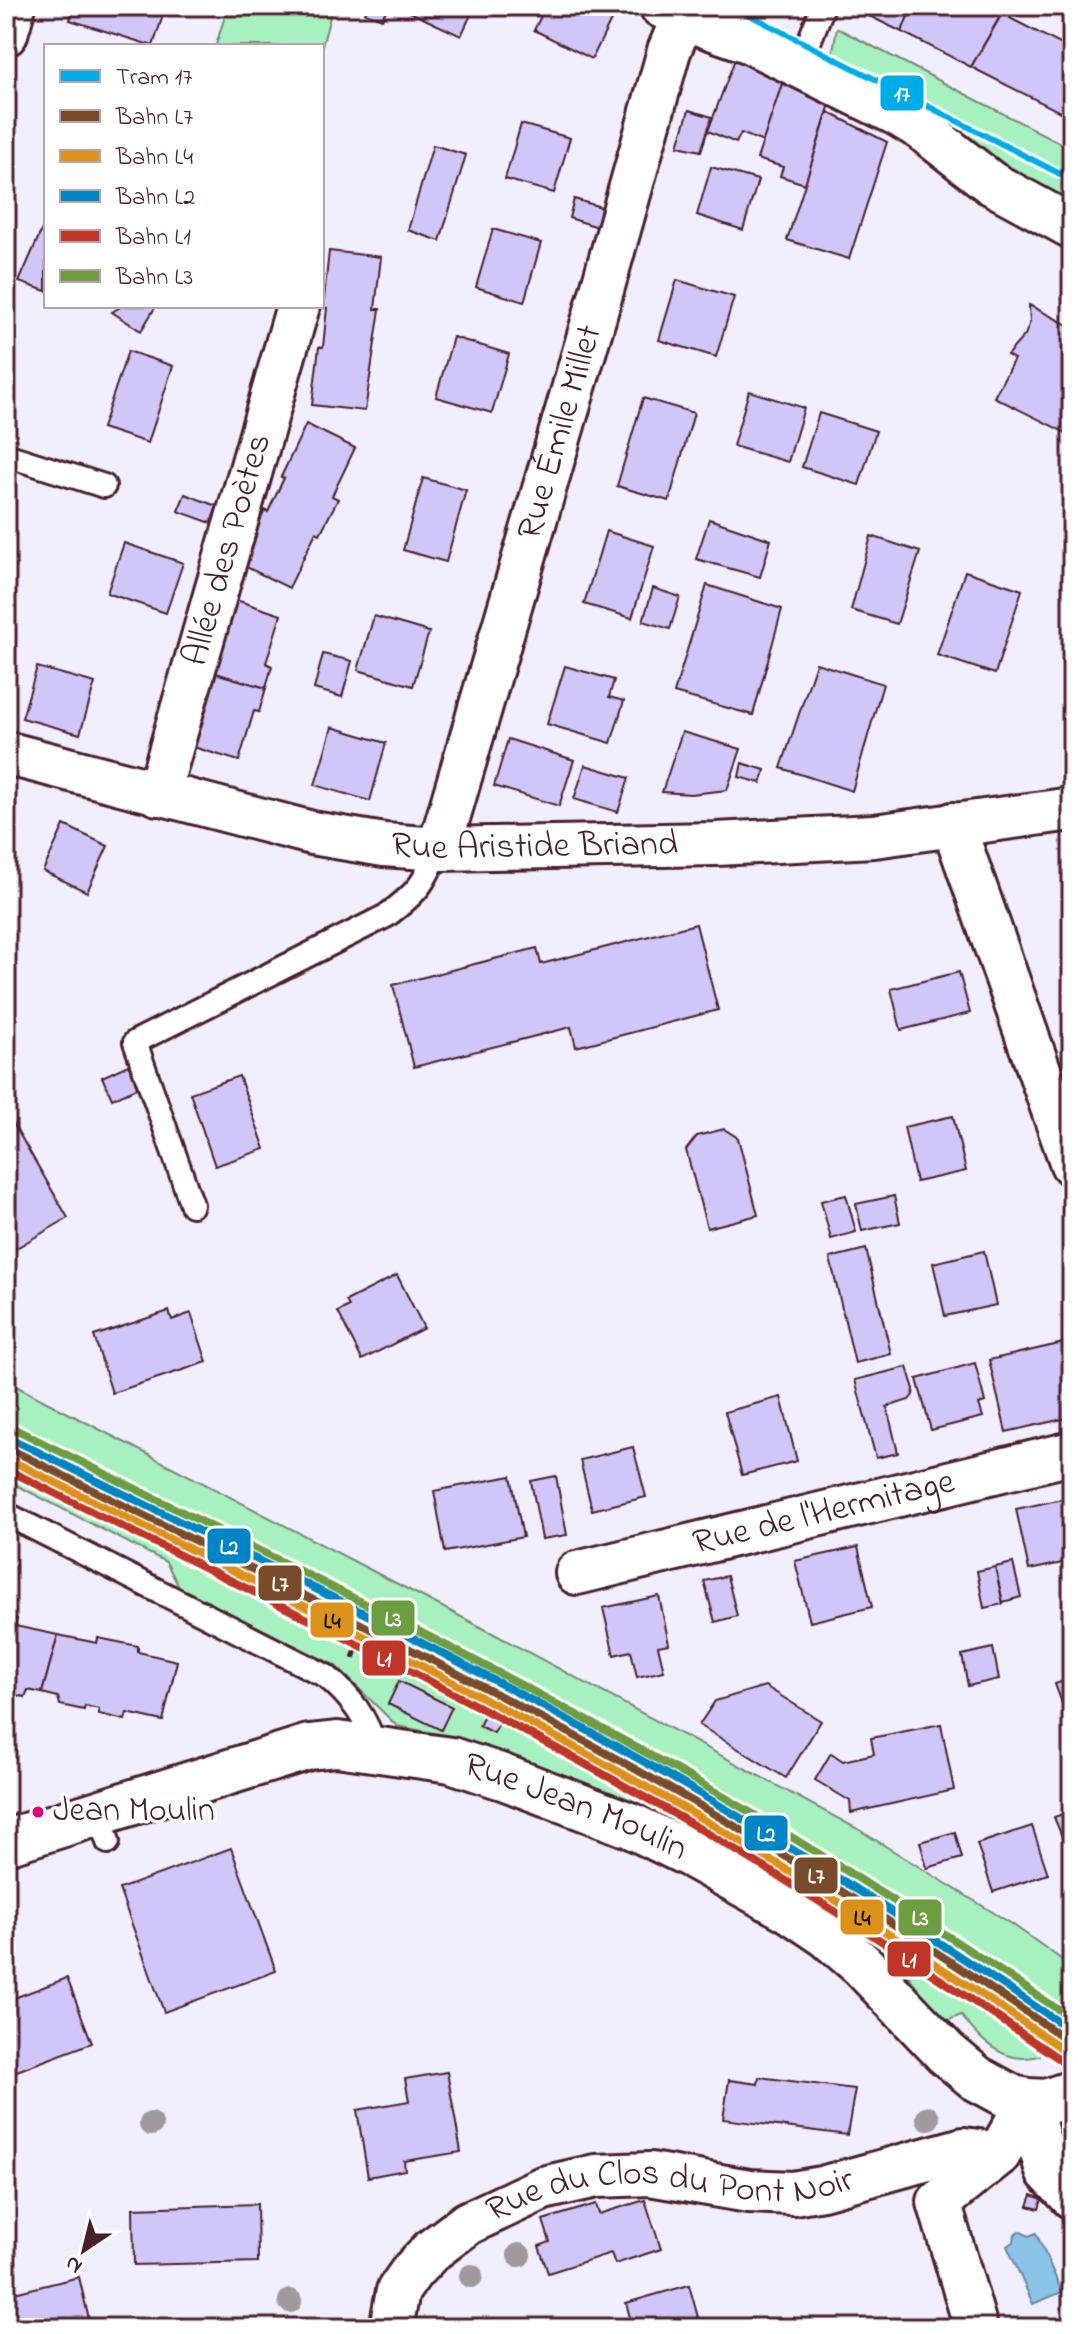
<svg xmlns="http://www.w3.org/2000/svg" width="1078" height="2334" font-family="'Indie Flower',sans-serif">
<rect width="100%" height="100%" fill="#f1eefd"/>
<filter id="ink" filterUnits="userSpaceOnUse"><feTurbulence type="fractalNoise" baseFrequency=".0125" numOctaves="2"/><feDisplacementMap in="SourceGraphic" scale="16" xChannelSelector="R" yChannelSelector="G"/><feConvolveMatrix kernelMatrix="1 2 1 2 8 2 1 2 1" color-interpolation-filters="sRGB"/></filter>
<g filter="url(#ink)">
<g fill="#a7f1c0" stroke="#788876" stroke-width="2">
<polygon points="228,6 333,6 322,46 220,46 216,45"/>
<polygon points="837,28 1072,149 1072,204 1009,171 831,61"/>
<path d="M6 1381 498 1636 856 1828 1012 1924 1072 1967V2039C1026 2073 993 2059 961 2015L944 2022 910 1978 857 1927 707 1837 535 1767 445 1735 397 1726 335 1665 181 1591 166 1562 6 1480Z"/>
</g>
<polygon fill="#89c4e8" stroke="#70829c" stroke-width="2" points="1019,2231 1029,2236 1036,2233 1062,2292 1033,2304 1007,2246 1014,2242 1015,2234"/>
<g fill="#d1c6f8" stroke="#4a1f2b" stroke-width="2">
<polygon points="74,6 166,6 153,46 70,20"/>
<polygon points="368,6 388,6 382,19 365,13"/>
<polygon points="397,6 475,6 461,36"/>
<polygon points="546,6 618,6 592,59 534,30"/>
<polygon points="863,6 912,6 902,32 861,12"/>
<polygon points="912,6 1006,6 971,67 902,32"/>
<polygon points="1006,7 1014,11 1010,18 1072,50 1072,90 1062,113 971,67"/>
<polygon points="735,59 783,81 763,142 741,133 736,143 708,131"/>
<polygon points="783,81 830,104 805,184 780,176 783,167 757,159"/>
<polygon points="689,110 712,117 701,151 678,146"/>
<polygon points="828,112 887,142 849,259 787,240"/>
<polygon points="521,124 570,138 554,193 505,179"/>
<polygon points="433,145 466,155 440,241 408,230"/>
<polygon points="711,167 758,180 743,230 697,215"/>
<polygon points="574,199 604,208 598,227 569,218"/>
<polygon points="46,220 46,291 19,282"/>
<polygon points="493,229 541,243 524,302 476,287"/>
<polygon points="329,251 381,257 375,309 380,309 365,411 312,405 319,347 323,347 327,308 323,308"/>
<polygon points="677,280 734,297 716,357 659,340"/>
<polygon points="1029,305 1072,327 1072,436 994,397 1014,359 1007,355 1025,335 1030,322"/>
<polygon points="122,306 156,306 141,331 112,312"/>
<polygon points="6,312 15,315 6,344"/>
<polygon points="453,337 509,354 492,413 436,397"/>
<polygon points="128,351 173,366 148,443 102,428"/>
<polygon points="749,391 804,408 788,462 733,446"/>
<polygon points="643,398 694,413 669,501 617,486"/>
<polygon points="819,413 876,431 859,485 802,467"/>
<polygon points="306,424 355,448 332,496 338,499 320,534 316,532 289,588 240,564 265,510 268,512 284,478 281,477"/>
<polygon points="423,478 466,490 446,562 403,550"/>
<polygon points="185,494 217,506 211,523 178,511"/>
<polygon points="709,519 771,540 760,577 696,559"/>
<polygon points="606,531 654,546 632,618 584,604"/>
<polygon points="871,536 920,552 897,624 851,610"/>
<polygon points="124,543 183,563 166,613 107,593"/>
<polygon points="965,571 1022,590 995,674 937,655"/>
<polygon points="707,585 782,609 753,715 674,693"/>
<polygon points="653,588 680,597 670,629 643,621"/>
<polygon points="233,599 281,615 266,663 272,666 266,688 215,673 221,653 217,651"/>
<polygon points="374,616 429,632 413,686 358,670"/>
<polygon points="323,654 352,661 342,697 314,689"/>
<polygon points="816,663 883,684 852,791 781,768"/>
<polygon points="565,666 614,680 609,697 624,701 611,743 547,724"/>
<polygon points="37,667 95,683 80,734 22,718"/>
<polygon points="215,673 266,688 259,712 254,711 239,761 187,745"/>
<polygon points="332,727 386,743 370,801 315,785"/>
<polygon points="682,732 741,749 727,790 691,794 662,792"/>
<polygon points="508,739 574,760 559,806 494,786"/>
<polygon points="742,763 765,770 761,783 739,777"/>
<polygon points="585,765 629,778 618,812 574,799"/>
<polygon points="64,825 108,846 87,892 43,871"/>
<polygon points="696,924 718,1010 576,1047 571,1027 414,1067 393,985 537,948 541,964"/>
<polygon points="959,972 970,1013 901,1030 891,989"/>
<polygon points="128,1065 139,1087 112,1099 102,1077"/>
<polygon points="239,1076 265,1149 215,1166 190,1093"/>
<polygon points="6,1111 68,1218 6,1254"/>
<polygon points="953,1116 966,1171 916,1182 904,1127"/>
<polygon points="724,1129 738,1138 758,1215 707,1228 686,1150 697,1136"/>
<polygon points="846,1195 856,1232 831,1239 821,1201"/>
<polygon points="894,1196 900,1223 862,1231 856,1204"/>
<polygon points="866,1249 891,1354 855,1363 830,1258"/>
<polygon points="984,1251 996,1305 945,1316 933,1263"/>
<polygon points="397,1275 424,1328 362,1360 338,1312 349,1306 346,1301"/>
<polygon points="169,1311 172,1320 191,1313 207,1362 112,1393 94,1336"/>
<polygon points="1072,1341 1072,1417 1006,1432 989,1360"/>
<polygon points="975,1363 985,1402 979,1404 983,1417 931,1430 917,1379"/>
<polygon points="907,1367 914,1389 913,1395 909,1400 887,1407 898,1453 876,1458 855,1380"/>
<polygon points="781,1397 797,1461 742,1475 725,1412"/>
<polygon points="633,1447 646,1497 592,1510 580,1460"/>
<polygon points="511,1476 523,1537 445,1552 434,1491"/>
<polygon points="556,1476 567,1535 542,1539 531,1481"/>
<polygon points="1072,1497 1072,1561 1029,1570 1016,1509"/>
<polygon points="858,1547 872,1607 810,1622 795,1561"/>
<polygon points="1013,1563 1021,1597 1003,1602 995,1567"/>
<polygon points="995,1567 1003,1604 984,1608 977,1571"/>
<polygon points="727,1576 737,1616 715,1622 704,1581"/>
<polygon points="659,1596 669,1644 658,1646 664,1671 637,1677 631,1651 614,1655 603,1608"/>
<polygon points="6,1617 17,1619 15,1626 58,1635 42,1693 28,1690 25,1697 6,1693"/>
<polygon points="58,1635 97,1643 98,1638 138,1646 138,1652 177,1661 163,1721 127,1713 125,1720 99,1714 99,1709 85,1706 84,1710 60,1705 58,1697 42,1693"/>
<polygon points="993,1648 999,1679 968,1686 962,1655"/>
<polygon points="1072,1678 1072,1730 1055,1684"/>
<polygon points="399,1681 452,1707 441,1730 388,1704"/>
<polygon points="765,1686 821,1721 786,1778 699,1725 715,1701"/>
<polygon points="486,1711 501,1718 494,1733 479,1726"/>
<polygon points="941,1724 954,1790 851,1813 850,1801 815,1780 831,1753 843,1761 874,1754 871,1738"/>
<polygon points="1072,1811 1072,1836 1063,1839 1054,1817"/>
<polygon points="1032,1826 1048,1874 993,1892 977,1844"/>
<polygon points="955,1832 962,1858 927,1868 920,1842"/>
<polygon points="231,1848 276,1971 164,2012 119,1889"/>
<polygon points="67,1978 92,2043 6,2075 6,2001"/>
<polygon points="447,2072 461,2152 404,2161 405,2170 368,2177 357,2110 409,2101 405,2079"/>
<polygon points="759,2077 855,2089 847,2135 723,2119 729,2080 758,2084"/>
<polygon points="1032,2195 1042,2199 1039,2209 1028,2206"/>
<polygon points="645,2200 661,2249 615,2264 611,2253 548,2273 539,2246 550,2242 543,2220 596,2204 599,2214"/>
<polygon points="257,2204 258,2262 134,2265 133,2208"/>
<polygon points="79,2277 91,2328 6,2328 6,2295"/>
<polygon points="689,2285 701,2328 633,2328 626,2303"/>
<polygon points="562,2320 564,2328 534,2328"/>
</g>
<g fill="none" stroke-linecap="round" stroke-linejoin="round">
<g stroke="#4a1f2b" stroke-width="28">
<g id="lane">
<polyline points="800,65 823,6"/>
<polyline points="6,455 104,486"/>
<path d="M192 1205 135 1042 386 916C418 892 423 885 439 849"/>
<path d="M6 1514 326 1676C351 1697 367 1718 376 1750"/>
<polyline points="97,1804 108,1842"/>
</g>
</g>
<g stroke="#4a1f2b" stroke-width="48">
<g id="street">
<polyline points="661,6 694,22 748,41 899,115 922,129 991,183 1072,227"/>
<polyline points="6,34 14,6"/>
<path id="s1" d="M6 753 312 833 384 845 439 849 716 844 874 836 1072 809"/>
<path id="s2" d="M158 794 298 306"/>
<polyline points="953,824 1072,1164"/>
<path id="s3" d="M439 849 595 315 669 51 683 17"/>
<path id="s4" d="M577 1573 1072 1453"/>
<polyline points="1028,2101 1047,2171 1072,2197"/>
<path id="s5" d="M391 2328 398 2291 412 2271 431 2251 468 2223 543 2188 596 2176 650 2174 749 2191 793 2193 822 2188 964 2149 999 2154"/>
<polyline points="976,2328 939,2202 999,2154 1028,2101"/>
</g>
</g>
<g stroke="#4a1f2b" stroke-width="50">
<g id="secondary">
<path id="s6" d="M6 1842 309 1747 337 1744 451 1760 503 1777 632 1826 689 1854 790 1910 827 1935 862 1965 946 2053 976 2078 1013 2098 1028 2101 1046 2102 1072 2093"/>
</g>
</g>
<g stroke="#4a1f2b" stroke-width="5" stroke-dasharray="8 6" stroke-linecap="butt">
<polyline points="6,1436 369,1614 561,1716 791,1845 901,1912 1072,2025"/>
<polyline points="353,1658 369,1614"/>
</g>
<use href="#lane" stroke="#fff" stroke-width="22"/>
<use href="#street" stroke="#fff" stroke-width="42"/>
<use href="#secondary" stroke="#fff" stroke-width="44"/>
<g stroke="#fff" stroke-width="14">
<path id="rail-1" d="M6 1447C233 1560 462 1670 683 1796 817 1872 945 1957 1072 2043"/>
</g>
<g stroke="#fff" stroke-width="14">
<path id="rail-2" d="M6 1458C232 1570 460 1680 680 1806 812 1882 940 1966 1066 2051"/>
</g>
<g stroke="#fff" stroke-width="14">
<path id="rail-3" d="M10 1438C239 1551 469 1661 690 1788 821 1864 947 1947 1072 2031"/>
</g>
<g stroke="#fff" stroke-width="14">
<path id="rail-4" d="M6 1469C231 1581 458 1690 676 1815 808 1891 935 1975 1061 2060"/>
</g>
<g stroke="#fff" stroke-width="14">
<path id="rail-5" d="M15 1429C242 1542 471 1653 691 1778 822 1852 948 1935 1072 2019"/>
</g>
<use href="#rail-1" stroke="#7a4b2a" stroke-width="8"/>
<use href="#rail-2" stroke="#dc911b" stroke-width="8"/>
<use href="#rail-3" stroke="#0085c4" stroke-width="8"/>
<use href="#rail-4" stroke="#bf3527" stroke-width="8"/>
<use href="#rail-5" stroke="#6c9d40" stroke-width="8"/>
<g stroke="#fff" stroke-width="12">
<polyline id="tram-1" points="732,6 1072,180"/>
</g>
<use href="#tram-1" stroke="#00ace7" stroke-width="6"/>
</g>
<g fill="#a2999e">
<circle cx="928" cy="2118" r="12"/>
<circle cx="151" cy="2124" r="12"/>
<circle cx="519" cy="2255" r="12"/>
<circle cx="471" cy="2276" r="12"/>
<circle cx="290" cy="2301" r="12"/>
</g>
</g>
<circle fill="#e5007d" stroke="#fff" stroke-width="3" cx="38" cy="1812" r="7"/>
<g text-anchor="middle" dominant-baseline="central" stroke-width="7" stroke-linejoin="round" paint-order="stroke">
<g font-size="34" fill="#4a1f2b" stroke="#fff" text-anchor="start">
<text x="53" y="1812">Jean Moulin</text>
</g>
<g font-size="36" fill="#4a1f2b" stroke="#fff">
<text stroke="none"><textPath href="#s3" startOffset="434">Rue Émile Millet</textPath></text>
<text stroke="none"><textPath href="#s2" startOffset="254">Allée des Poètes</textPath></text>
<text stroke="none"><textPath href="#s1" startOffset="540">Rue Aristide Briand</textPath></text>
<text stroke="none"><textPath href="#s4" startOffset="254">Rue de l'Hermitage</textPath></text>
<text stroke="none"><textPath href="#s6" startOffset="594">Rue Jean Moulin</textPath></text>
<text stroke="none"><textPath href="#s5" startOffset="346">Rue du Clos du Pont Noir</textPath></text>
</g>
</g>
<g stroke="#fff" stroke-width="3">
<rect x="879" y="74" width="46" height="38" rx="8" fill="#00ace7"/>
<rect x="206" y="1527" width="46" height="38" rx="8" fill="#0085c4"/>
<rect x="257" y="1564" width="46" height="38" rx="8" fill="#7a4b2a"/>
<rect x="370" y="1599" width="46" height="38" rx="8" fill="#6c9d40"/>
<rect x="309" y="1601" width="46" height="38" rx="8" fill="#dc911b"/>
<rect x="361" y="1639" width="46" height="38" rx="8" fill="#bf3527"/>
<rect x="743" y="1814" width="46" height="38" rx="8" fill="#0085c4"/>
<rect x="793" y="1856" width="46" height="39" rx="8" fill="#7a4b2a"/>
<rect x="839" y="1898" width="46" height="38" rx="8" fill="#dc911b"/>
<rect x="897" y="1898" width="46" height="39" rx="8" fill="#6c9d40"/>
<rect x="886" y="1940" width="46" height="38" rx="8" fill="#bf3527"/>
</g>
<g font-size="22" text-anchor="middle" font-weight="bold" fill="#fff">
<text x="902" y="101">17</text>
<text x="229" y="1554">L2</text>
<text x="280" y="1591">L7</text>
<text x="393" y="1626">L3</text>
<text x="384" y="1666">L1</text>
<text x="766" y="1841">L2</text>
<text x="816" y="1883">L7</text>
<text x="920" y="1925">L3</text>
<text x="909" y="1967">L1</text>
</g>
<g font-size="22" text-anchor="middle" font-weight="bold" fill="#111">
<text x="332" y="1628">L4</text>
<text x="862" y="1925">L4</text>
</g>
<rect width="1078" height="2334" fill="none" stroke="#fff" stroke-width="32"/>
<rect x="16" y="16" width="1046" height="2302" fill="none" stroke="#4a1f2b" stroke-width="3" filter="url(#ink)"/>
<rect x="44" y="44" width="280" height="264" fill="#ffffff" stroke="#b7a5aa" stroke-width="2"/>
<rect x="60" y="70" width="40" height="12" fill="#00ace7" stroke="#b7a5aa" stroke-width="2"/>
<text x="116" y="84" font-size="24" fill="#4a1f2b">Tram 17</text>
<rect x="60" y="110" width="40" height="12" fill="#7a4b2a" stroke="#b7a5aa" stroke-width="2"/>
<text x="116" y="124" font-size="24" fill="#4a1f2b">Bahn L7</text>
<rect x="60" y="150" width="40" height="12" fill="#dc911b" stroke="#b7a5aa" stroke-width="2"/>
<text x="116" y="164" font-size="24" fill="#4a1f2b">Bahn L4</text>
<rect x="60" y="190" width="40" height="12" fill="#0085c4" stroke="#b7a5aa" stroke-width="2"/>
<text x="116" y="204" font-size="24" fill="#4a1f2b">Bahn L2</text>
<rect x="60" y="230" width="40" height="12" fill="#bf3527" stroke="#b7a5aa" stroke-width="2"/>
<text x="116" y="244" font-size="24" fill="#4a1f2b">Bahn L1</text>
<rect x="60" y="270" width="40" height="12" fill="#6c9d40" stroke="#b7a5aa" stroke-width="2"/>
<text x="116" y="284" font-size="24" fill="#4a1f2b">Bahn L3</text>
<g transform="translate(84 2250) rotate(215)" stroke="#ffffff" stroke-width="6" paint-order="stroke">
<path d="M0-6L14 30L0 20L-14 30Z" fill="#4a1f2b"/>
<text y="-12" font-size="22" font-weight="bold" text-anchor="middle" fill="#4a1f2b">N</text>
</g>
</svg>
